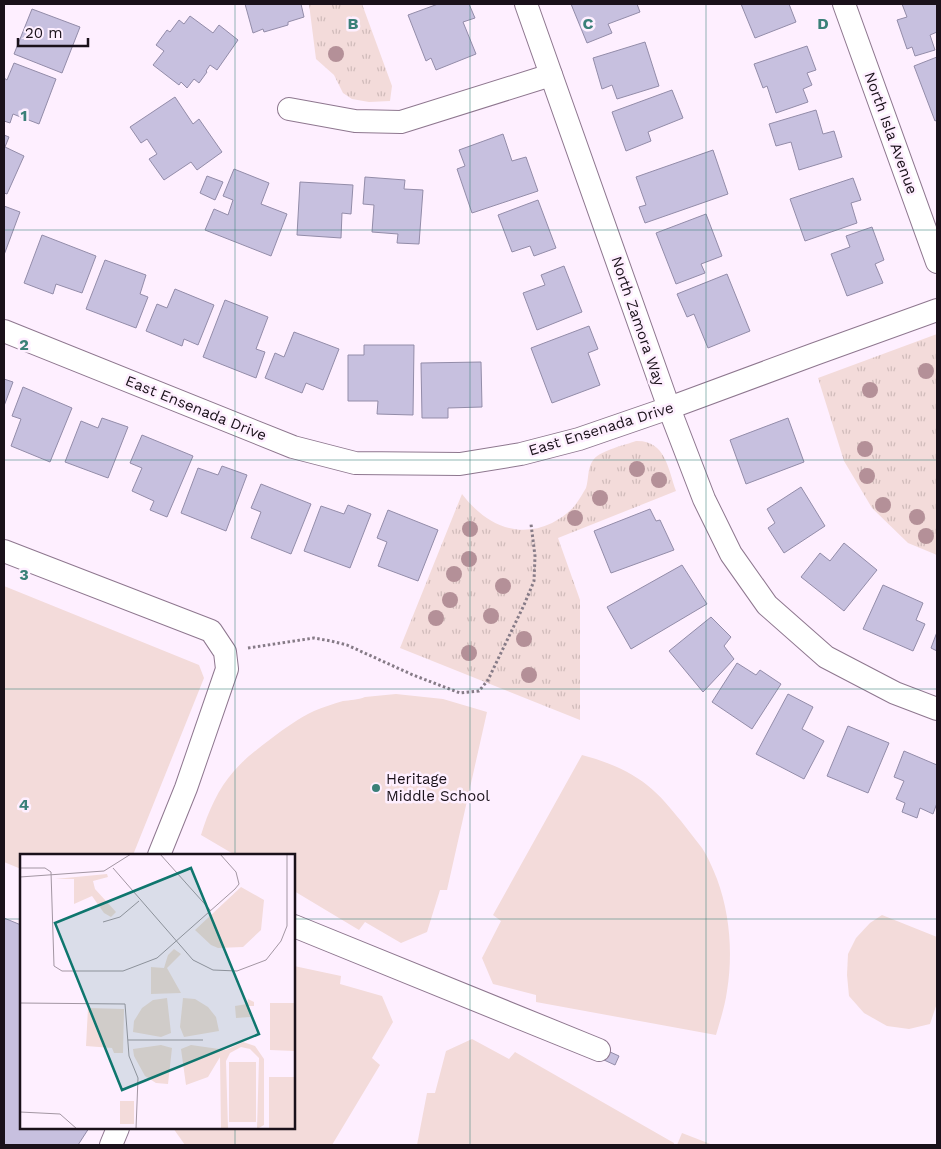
<svg xmlns="http://www.w3.org/2000/svg" width="941" height="1149" font-family="'Work Sans',sans-serif">
<defs>
<pattern id="grass-tufts" width="24" height="20" patternUnits="userSpaceOnUse" patternTransform="scale(1.25)"><rect width="24" height="20" fill="#f3dbda"/><path d="M3 7l-1-3M5 7V3M7 7l1-3M15 17l-1-3M17 17v-4M19 17l1-3" fill="none" stroke="#d0bbba"/></pattern>
</defs>
<rect width="100%" height="100%" fill="#feefff"/>
<g fill="url(#grass-tufts)">
<polygon points="309,4 362,4 392,86 390,101 369,102 352,99 343,93 334,75 316,59"/>
<polygon points="937,334 937,555 908,543 872,508 844,461 818,378"/>
<path d="M636 441C665 440 668 468 676 491L558 538 580 600V720L400 648 462 494C484 523 516 540 552 523 561 518 569 513 576 504 579 500 583 493 586 488 589 479 587 467 594 459 602 450 625 445 636 441Z"/>
</g>
<g fill="#f3dbda">
<polygon points="4,586 199,665 204,678 133,855 21,855 21,869 4,862"/>
<path d="M396 694 443 699 487 712 447 890H440L427 932 401 943 365 922 359 930 294 891V855H235L201 835C208 812 218 789 234 771 245 758 259 748 272 738 285 728 299 718 314 711 323 707 333 704 343 701 350 700 358 700 365 697Z"/>
<path d="M582 755C605 761 628 770 647 785 660 795 671 809 681 821 688 830 695 839 702 848 708 857 713 869 717 879 730 914 733 954 727 991 725 1006 720 1021 716 1035L536 1002V995L493 984 482 958 501 921 493 915Z"/>
<polygon points="882,915 937,937 937,1003 930,1024 909,1029 887,1026 864,1013 849,996 847,975 848,954 856,938 870,923"/>
<polygon points="294,966 341,976 340,984 382,996 393,1022 372,1058 380,1065 332,1145 185,1145 173,1128 294,1128"/>
<polygon points="472,1039 509,1059 515,1052 674,1143 674,1145 417,1145 427,1093 435,1093 446,1051"/>
<polygon points="682,1133 713,1145 677,1145"/>
</g>
<g fill="#c7c0df" stroke="#938ca9">
<polygon points="245,4 301,4 304,17 288,22 288,25 264,32 263,29 253,33"/>
<polygon points="438,4 469,4 475,18 463,22 476,54 436,70 431,58 426,61 408,15"/>
<polygon points="571,4 637,4 640,12 608,24 612,33 587,43"/>
<polygon points="741,4 789,4 796,22 755,38"/>
<polygon points="902,4 937,4 937,32 930,35 935,50 915,56 912,47 907,49 897,20 907,17"/>
<polygon points="32,9 80,27 62,73 14,54"/>
<polygon points="190,16 213,33 219,25 238,40 217,70 210,65 206,71 207,72 199,83 194,79 187,88 181,82 179,85 153,65 164,51 156,45 167,30 170,32 179,20 184,24"/>
<polygon points="645,42 659,86 617,99 612,85 602,89 593,58"/>
<polygon points="807,46 816,70 807,73 812,85 803,89 808,102 776,113 767,86 763,88 754,64"/>
<polygon points="937,57 937,120 935,121 914,66"/>
<polygon points="14,63 56,79 39,124 13,114 10,123 4,121 4,78 7,80"/>
<polygon points="672,90 683,118 648,132 651,141 626,151 612,112"/>
<polygon points="175,97 193,124 199,119 222,152 197,170 191,162 164,180 149,159 157,154 147,139 141,143 130,127"/>
<polygon points="816,110 823,134 834,131 842,157 799,170 791,142 776,146 769,124"/>
<polygon points="503,134 512,161 526,157 538,191 472,213 457,169 465,166 459,150"/>
<polygon points="4,135 9,137 5,147 24,156 7,194 4,193"/>
<polygon points="713,150 728,194 645,223 639,207 646,205 636,177"/>
<polygon points="234,169 269,183 261,204 287,214 271,256 205,230 214,209 228,215 233,200 223,196"/>
<polygon points="207,176 223,182 215,200 200,193"/>
<polygon points="365,177 405,180 404,189 423,190 419,244 397,243 398,234 372,232 374,205 363,204"/>
<polygon points="853,178 861,200 851,203 857,223 805,241 790,199"/>
<polygon points="300,182 353,185 351,214 342,213 341,238 297,235"/>
<polygon points="538,200 556,248 534,256 530,246 512,252 498,215"/>
<polygon points="4,206 20,212 4,255"/>
<polygon points="706,214 722,256 701,264 705,273 676,284 656,233"/>
<polygon points="872,227 884,260 875,264 883,283 847,296 831,254 850,247 846,236"/>
<polygon points="42,235 96,256 82,293 56,284 53,294 24,283"/>
<polygon points="105,260 146,275 140,294 148,297 136,328 86,309"/>
<polygon points="564,266 582,312 537,330 523,293 545,285 541,275"/>
<polygon points="727,274 750,331 708,348 694,314 687,317 677,294"/>
<polygon points="175,289 214,305 198,345 184,339 182,346 146,331 157,304 167,308"/>
<polygon points="225,300 268,317 256,349 265,352 256,378 203,357"/>
<polygon points="589,326 598,349 588,353 600,385 552,403 531,348"/>
<polygon points="294,332 339,349 323,390 306,383 302,393 265,378 275,353 284,357"/>
<polygon points="364,345 414,345 413,415 377,414 378,401 348,401 348,355 364,355"/>
<polygon points="481,362 482,407 448,408 448,418 422,418 421,363"/>
<polygon points="4,379 13,382 4,406"/>
<polygon points="23,387 72,408 50,462 11,446 21,419 12,416"/>
<polygon points="102,418 128,427 108,478 65,462 81,421 98,428"/>
<polygon points="788,418 804,462 746,484 730,440"/>
<polygon points="142,435 193,456 167,517 150,510 154,501 132,491 142,468 130,463"/>
<polygon points="222,466 247,475 226,531 181,513 198,468 218,475"/>
<polygon points="261,484 311,504 291,554 251,538 261,512 251,508"/>
<polygon points="801,487 825,526 784,553 768,528 775,523 767,509"/>
<polygon points="348,505 371,514 350,568 304,551 321,506 344,514"/>
<polygon points="650,509 656,521 660,520 674,550 611,573 594,531"/>
<polygon points="388,510 438,530 418,581 378,566 387,542 377,538"/>
<polygon points="844,543 877,570 844,611 801,577 820,553 830,561"/>
<polygon points="682,565 707,604 631,649 607,607"/>
<polygon points="883,585 923,603 916,620 925,624 913,651 863,629"/>
<polygon points="711,617 731,637 724,646 734,659 703,692 669,651"/>
<polygon points="937,632 937,651 931,648"/>
<polygon points="737,663 756,675 760,670 781,684 752,729 712,702"/>
<polygon points="788,694 813,707 802,729 824,741 804,779 756,754"/>
<polygon points="848,726 889,743 868,793 827,776"/>
<polygon points="904,751 937,765 937,803 933,814 920,808 917,818 902,812 905,803 896,799 904,781 894,777"/>
<polygon points="4,918 21,925 21,1128 89,1128 78,1145 4,1145"/>
<polygon points="608,1051 619,1056 615,1065 604,1060"/>
</g>
<g fill="none" stroke-linecap="round" stroke-linejoin="round">
<g stroke="#8e778f" stroke-width="24">
<g id="minor">
<polyline points="526,4 669,408 704,499 731,554 767,605 826,657 895,693 937,709"/>
<polyline points="844,4 937,262"/>
<polyline points="289,109 355,121 401,122 551,75"/>
<polyline points="4,331 293,447 355,463 460,464 521,454 579,439 669,408 815,354 937,310"/>
<polyline points="4,551 211,631 225,652 227,669 186,788 159,855"/>
<polyline points="294,926 599,1050"/>
<polyline points="111,1145 118,1128"/>
</g>
</g>
<polyline stroke="#867b87" stroke-width="3" stroke-dasharray="2.5 2.5" stroke-linecap="butt" points="248,648 314,638 331,641 347,645 413,675 460,693 479,691 488,680 524,605 534,581 535,556 531,524"/>
<use href="#minor" stroke="#fff" stroke-width="22"/>
</g>
<g fill="#b49098">
<circle cx="336" cy="54" r="8"/>
<circle cx="926" cy="371" r="8"/>
<circle cx="870" cy="390" r="8"/>
<circle cx="865" cy="449" r="8"/>
<circle cx="637" cy="469" r="8"/>
<circle cx="867" cy="476" r="8"/>
<circle cx="659" cy="480" r="8"/>
<circle cx="600" cy="498" r="8"/>
<circle cx="883" cy="505" r="8"/>
<circle cx="917" cy="517" r="8"/>
<circle cx="575" cy="518" r="8"/>
<circle cx="470" cy="529" r="8"/>
<circle cx="926" cy="536" r="8"/>
<circle cx="469" cy="559" r="8"/>
<circle cx="454" cy="574" r="8"/>
<circle cx="503" cy="586" r="8"/>
<circle cx="450" cy="600" r="8"/>
<circle cx="491" cy="616" r="8"/>
<circle cx="436" cy="618" r="8"/>
<circle cx="524" cy="639" r="8"/>
<circle cx="469" cy="653" r="8"/>
<circle cx="529" cy="675" r="8"/>
</g>
<path fill="none" stroke="#3a8078" stroke-width="1" stroke-opacity="0.55" d="M235 4V855M470 4V1145M706 4V1145M4 230H937M4 460H937M4 689H937M4 919H21M294 919H937M235 1128V1145"/>
<circle fill="#3a8078" stroke="#feefff" stroke-width="2" cx="376" cy="788" r="5"/>
<g text-anchor="middle" dominant-baseline="central" stroke-width="5" stroke-linejoin="round" paint-order="stroke">
<g font-size="15" fill="#1a111a" stroke="#feefff">
<text transform="translate(891 133) rotate(70)">North Isla Avenue</text>
<text transform="translate(638 321) rotate(71)">North Zamora Way</text>
<text transform="translate(196 408) rotate(22)">East Ensenada Drive</text>
<text transform="translate(601 429) rotate(-17)">East Ensenada Drive</text>
</g>
<g font-size="15" fill="#1a111a" stroke="#feefff" text-anchor="start">
<text x="386" y="779">Heritage<tspan x="386" dy="17">Middle School</tspan></text>
</g>
</g>
<g transform="translate(20 854)">
<rect width="275" height="275" fill="#feefff"/>
<path d="M87 20 88 23 73 27 75 35 96 58 91 63 84 59 72 42 54 50V25H35ZM221 33 244 46 241 76 223 93 198 94 191 91 175 76ZM154 95 161 100 147 114 161 139 131 140V113L144 114 148 101Z" fill="#f3dbda"/>
<path d="M147 144 151 179 141 183 113 178 114 167 122 154 133 146ZM163 144 175 145 188 153 196 163 199 177 164 183 160 173ZM228 145 234 148V152H229L230 163 216 164 215 152 227 150ZM250 149H275V197L250 196ZM68 154 104 155 103 199H94L92 194 66 192ZM223 188 235 192 244 205V271L237 275 239 204 230 195 221 193 210 199 206 207 208 275H201L200 203 188 223 166 231 161 195 171 191 206 196ZM141 191 152 194 148 230 136 229 125 222 114 202 113 195ZM209 208H236V268H209ZM249 223H275V275H249ZM100 247H114V270H100Z" fill="#f3dbda"/>
<path fill="none" stroke="#a396a3" stroke-width="1" d="M140 0 191 57M0 14H25L31 18M93 14 173 106 193 116 217 117 246 106 261 87 267 72V0M31 18 34 112 42 117H103L137 104 215 35 219 30 216 18 200 0M0 23 84 17 111 0M83 68 100 63 119 47M0 149 105 150 109 202 118 224 116 275M108 186H183M0 258 40 260 57 275"/>
<path fill="#0f766e" fill-opacity="0.15" stroke="#0f766e" stroke-width="2.5" d="M171 14 239 180 102 236 35 69Z"/>
<rect width="275" height="275" fill="none" stroke="#1a111a" stroke-width="2.5"/>
</g>
<g font-size="16" text-anchor="middle" font-weight="bold" fill="#3a8078" stroke="#feefff" stroke-width="5" stroke-linejoin="round" paint-order="stroke">
<text x="353" y="29">B</text>
<text x="588" y="29">C</text>
<text x="823" y="29">D</text>
<text x="24" y="121">1</text>
<text x="24" y="350">2</text>
<text x="24" y="580">3</text>
<text x="24" y="810">4</text>
</g>
<rect width="941" height="1149" fill="none" stroke="#1a111a" stroke-width="10"/>
<path d="M18 38v8h70v-8" fill="none" stroke="#1a111a" stroke-width="2.5"/>
<text x="25" y="38" font-size="15" fill="#1a111a" stroke="#feefff" stroke-width="4" paint-order="stroke">20 m</text>
</svg>
